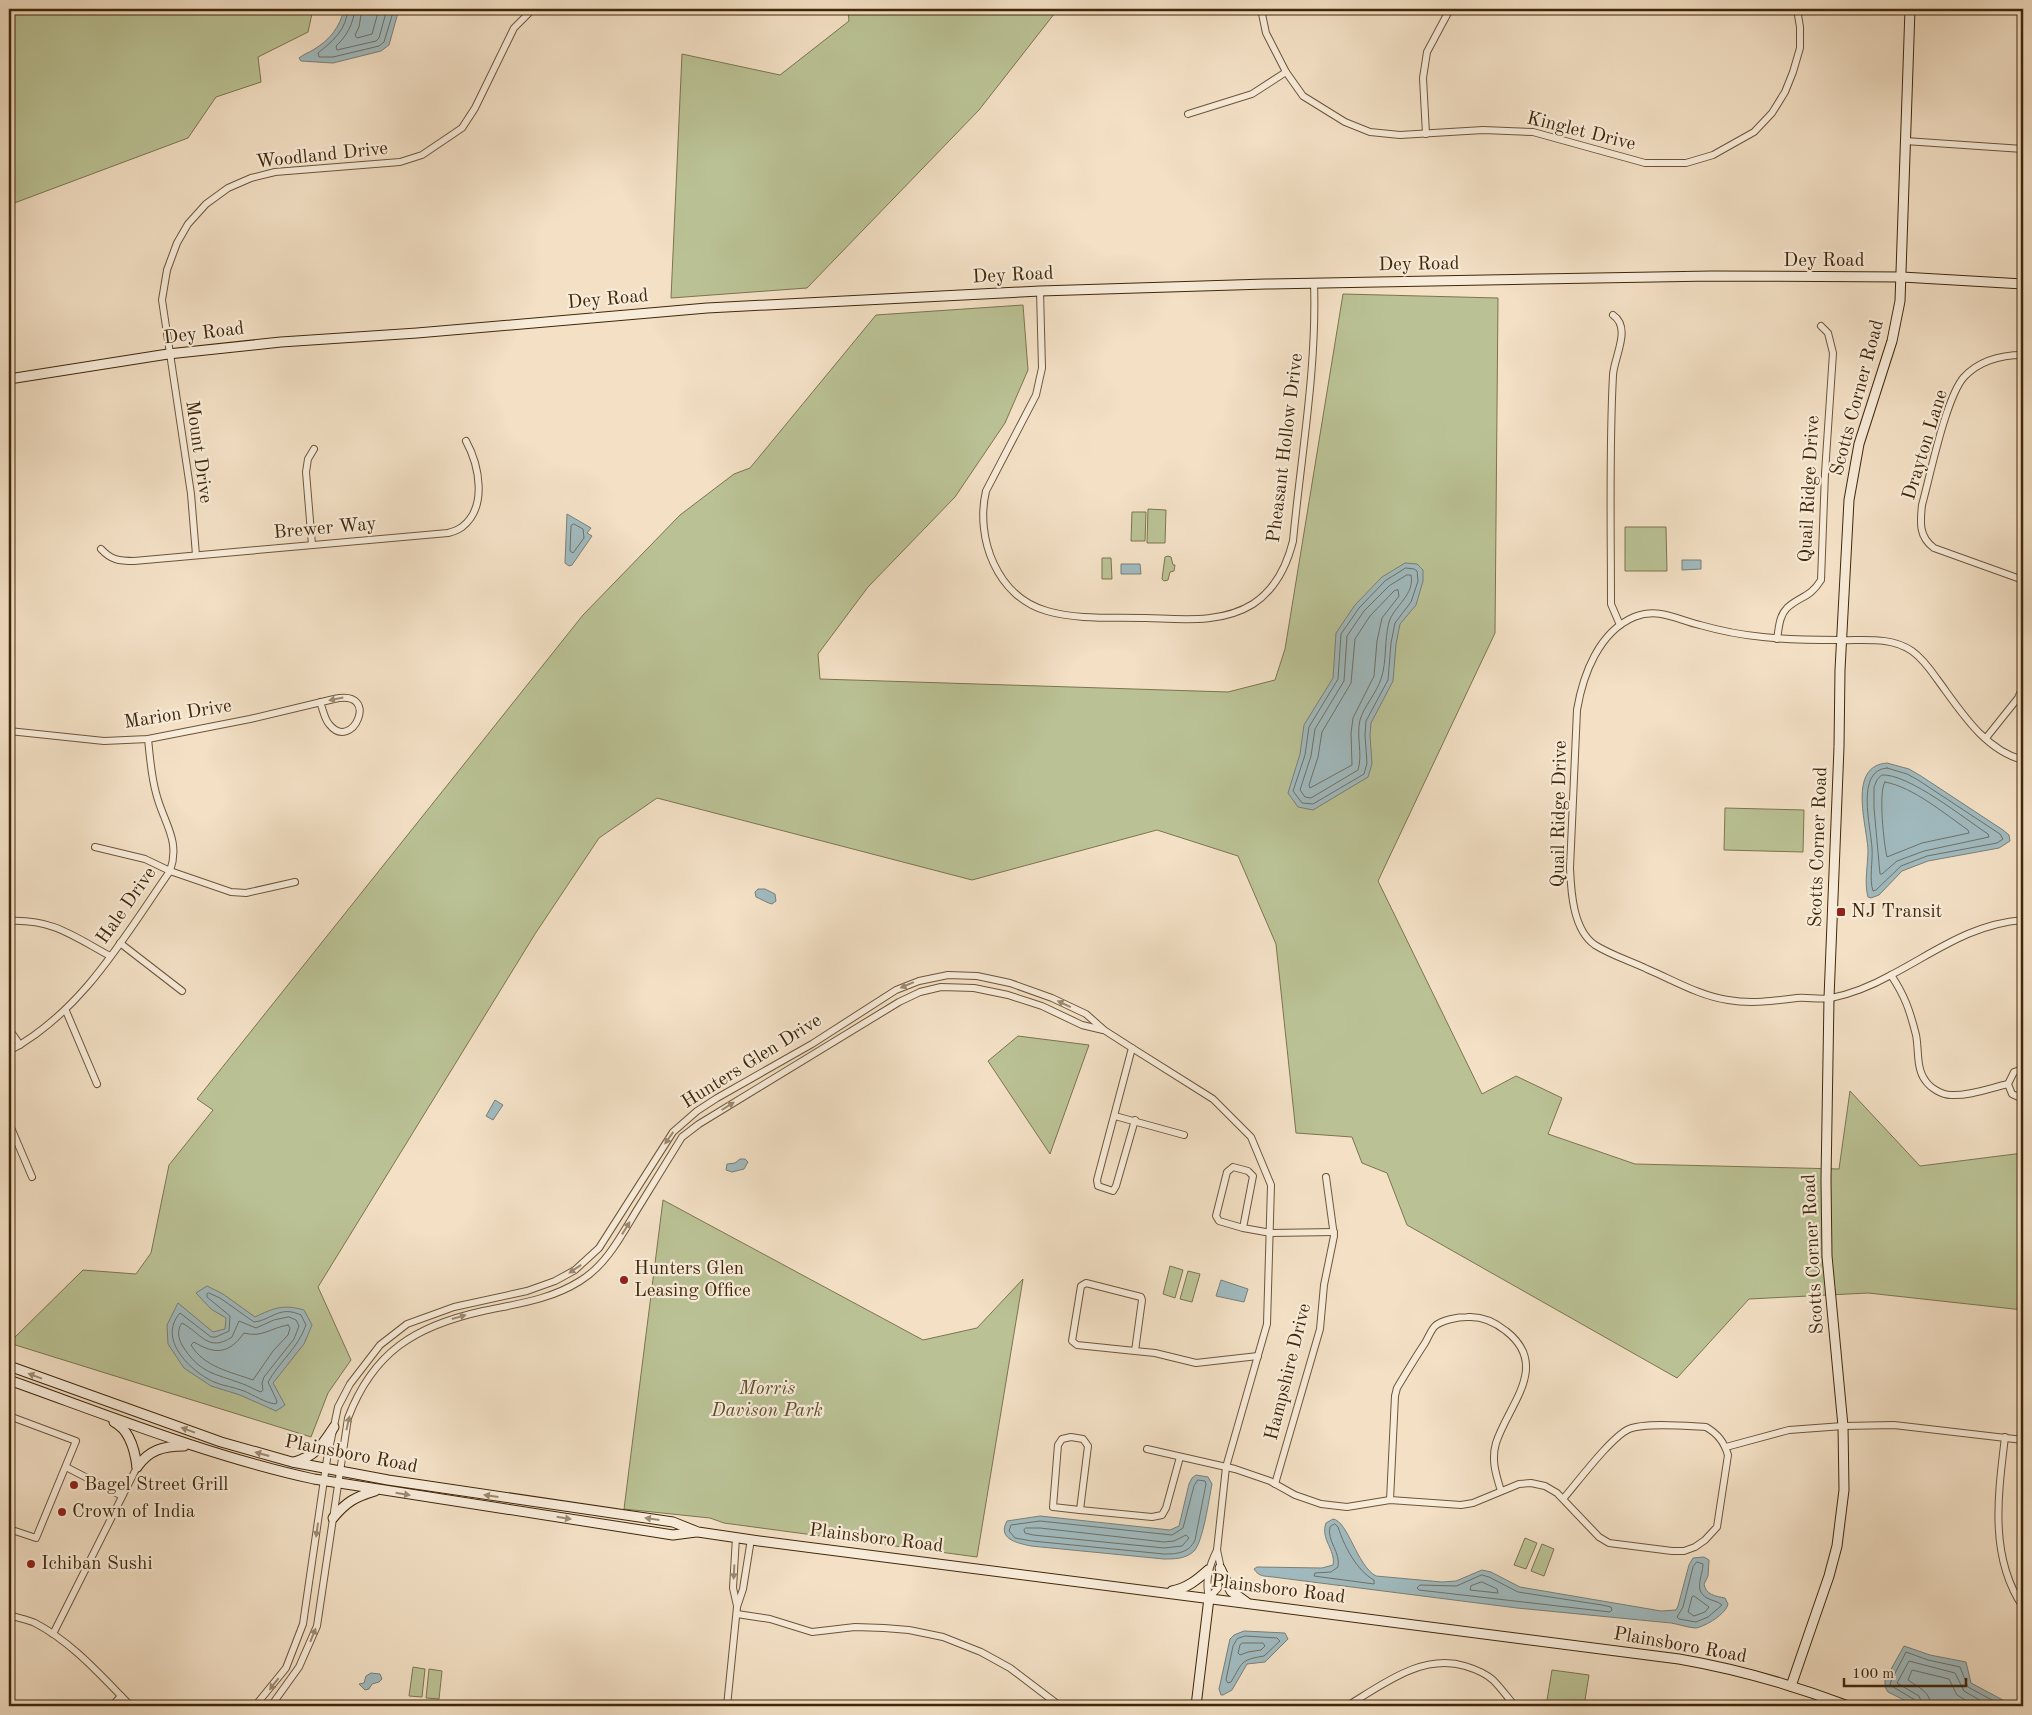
<svg xmlns="http://www.w3.org/2000/svg" width="2032" height="1715" font-family="'Old Standard TT',serif">
<rect width="100%" height="100%" fill="#f3e0c5"/>
<filter id="stains"><feTurbulence type="fractalNoise" baseFrequency=".004" numOctaves="4"/><feColorMatrix values="0 0 0 0 .2 0 0 0 0 .09 0 0 0 0 .02 0 0 0 .5 -.17"/></filter>
<radialGradient id="worn" r=".72"><stop offset=".6" stop-color="#630" stop-opacity="0"/><stop offset="1" stop-color="#630" stop-opacity=".3"/></radialGradient>
<g fill="#bac295" stroke="#7d744f">
<polygon points="9,9 313,9 308,32 258,57 261,82 216,97 188,138 9,205"/>
<polygon points="848,9 1058,9 979,110 807,288 671,298 682,54 780,75 849,21"/>
<polygon points="1343,294 1498,298 1495,633 1378,881 1482,1094 1516,1076 1562,1098 1548,1134 1635,1164 1839,1169 1850,1091 1920,1166 2023,1153 2023,1310 1868,1293 1749,1299 1677,1378 1407,1225 1387,1173 1362,1163 1352,1137 1296,1133 1276,944 1238,856 1157,830 972,880 657,798 599,838 535,934 318,1287 351,1360 328,1393 311,1437 9,1343 83,1270 136,1274 151,1253 169,1165 213,1110 197,1099 583,615 680,515 734,474 750,468 876,315 1023,305 1028,370 1005,423 955,497 868,587 818,654 820,679 1228,692 1275,680 1285,649"/>
<polygon points="1148,509 1166,510 1165,543 1147,543"/>
<polygon points="1132,512 1146,512 1145,541 1131,541"/>
<polygon points="1625,527 1666,527 1667,571 1625,571"/>
<polygon points="1168,556 1171,557 1173,565 1175,565 1174,571 1170,572 1168,580 1164,581 1162,579 1165,557"/>
<polygon points="1102,558 1111,558 1112,579 1102,579"/>
<polygon points="1725,808 1804,810 1803,852 1724,850"/>
<polygon points="1018,1036 1089,1045 1050,1154 988,1061"/>
<polygon points="663,1200 923,1340 977,1328 1023,1279 977,1557 724,1523 710,1518 624,1509"/>
<polygon points="1170,1266 1183,1270 1175,1298 1163,1294"/>
<polygon points="1188,1271 1200,1274 1192,1302 1180,1299"/>
<polygon points="1525,1538 1537,1543 1526,1569 1514,1565"/>
<polygon points="1542,1544 1554,1549 1544,1576 1531,1571"/>
<polygon points="413,1667 425,1669 422,1697 409,1696"/>
<polygon points="429,1669 442,1671 439,1699 426,1698"/>
<polygon points="1552,1670 1589,1675 1584,1706 1546,1706"/>
</g>
<g fill="#a0babf" stroke="#7a7f76">
<path d="M344 9H399L389 45 381 51 333 63 301 61 299 58C304 54 308 53 313 50 330 40 340 27 344 9Z"/>
<polygon points="567,514 591,528 587,533 592,536 572,565 569,566 565,563"/>
<polygon points="1682,560 1701,560 1701,569 1682,570"/>
<polygon points="1405,563 1417,564 1423,570 1423,581 1416,605 1400,624 1396,644 1393,681 1371,723 1370,735 1372,764 1368,777 1313,810 1298,807 1288,793 1300,754 1304,725 1333,678 1336,633 1355,605 1382,577"/>
<polygon points="1121,564 1140,564 1141,574 1121,574"/>
<path d="M1887 763 1909 769 1921 776 2003 830 2009 835 2010 841 1999 848 1928 861 1902 871 1879 895 1871 898 1868 897C1864 883 1868 865 1868 850 1867 825 1847 766 1887 763Z"/>
<path d="M758 889H765L775 894 776 901 772 904C767 903 761 899 756 897L755 892Z"/>
<polygon points="495,1100 503,1105 493,1120 486,1116"/>
<polygon points="740,1159 745,1159 748,1162 744,1169 732,1172 726,1170 727,1164 735,1163"/>
<polygon points="1221,1280 1248,1289 1244,1302 1216,1296"/>
<path d="M207 1286 223 1294 255 1317C274 1308 283 1304 304 1310L312 1325 304 1344 273 1383 285 1405 276 1411 240 1395 211 1386 184 1368 168 1344 167 1325 178 1303 213 1332 225 1329 226 1318 211 1309 196 1293Z"/>
<path d="M1196 1475 1208 1477 1212 1484C1209 1499 1203 1542 1194 1551 1186 1559 1174 1559 1164 1559L1031 1546C1017 1543 997 1539 1007 1521L1040 1516 1170 1530 1179 1526 1189 1484 1192 1478Z"/>
<path d="M1333 1519C1348 1521 1357 1566 1376 1576L1442 1582 1456 1581 1482 1570 1491 1572 1520 1587 1661 1611 1676 1610 1678 1606 1689 1565 1693 1558 1704 1557 1709 1560 1708 1576 1704 1584C1706 1595 1715 1596 1725 1598L1728 1604C1726 1614 1706 1626 1696 1628 1689 1628 1678 1624 1671 1623L1517 1608 1273 1577C1265 1576 1259 1577 1254 1569L1257 1567 1322 1568 1333 1565C1336 1550 1320 1539 1326 1523Z"/>
<polygon points="1244,1631 1285,1633 1288,1639 1265,1662 1247,1664 1232,1690 1223,1695 1221,1695 1219,1689 1230,1639 1234,1635"/>
<polygon points="1904,1646 1930,1655 1966,1662 1971,1683 2014,1706 1916,1706 1888,1692 1885,1687 1885,1680"/>
<polygon points="371,1673 380,1674 382,1679 379,1682 372,1684 369,1689 365,1690 359,1684 364,1683 366,1676"/>
</g>
<g fill="none" stroke-linecap="round" stroke-linejoin="round">
<g stroke="#707064" stroke-width="1">
<path d="M348 9C346 30 334 40 318 53L319 57H333L379 46 384 42 394 9"/>
<path d="M355 9C353 24 347 36 336 46L337 50 376 41 379 38 387 9"/>
<polyline points="362,9 359,27 355,35 357,38 372,34 379,9"/>
<polygon points="574,524 583,529 584,538 573,553 570,551 571,526"/>
<polygon points="1406,568 1414,569 1417,571 1418,581 1411,602 1395,623 1391,643 1388,680 1366,721 1365,735 1367,763 1364,774 1313,804 1302,803 1293,791 1305,755 1309,727 1338,679 1341,634 1359,608 1385,581"/>
<path d="M1407 575H1411C1415 595 1394 606 1389 622 1384 641 1387 662 1381 679 1376 694 1364 706 1360 720 1356 737 1363 754 1358 770L1311 798 1305 797 1300 790 1311 756 1315 729 1344 681 1347 636 1364 611 1389 586Z"/>
<polygon points="1398,590 1399,596 1382,618 1377,641 1374,676 1353,718 1351,733 1352,765 1310,788 1309,785 1318,757 1322,732 1351,683 1355,639 1370,616 1394,591"/>
<path d="M1887 768 1907 774 1918 780 2000 834 2003 839 1997 843 1927 856 1901 866 1876 890 1873 891C1869 879 1873 861 1872 848 1871 827 1855 770 1887 768Z"/>
<path d="M1882 775C1908 773 1965 819 1988 834L1989 837 1924 851 1897 861 1882 874H1880L1874 808V787L1877 780Z"/>
<path d="M1885 782C1913 787 1945 814 1968 830L1969 833 1922 843 1887 857C1884 845 1878 791 1885 782Z"/>
<path d="M209 1293 220 1298 254 1322C272 1320 279 1305 301 1315L306 1325C298 1348 280 1361 268 1382L277 1401 276 1404C265 1403 254 1395 244 1391 234 1387 223 1386 214 1382 190 1371 157 1339 180 1313L211 1337H216L229 1331 230 1316 207 1297V1294Z"/>
<path d="M289 1317 296 1320 299 1326 294 1339 264 1377 262 1383 263 1390 261 1392C255 1390 249 1386 243 1384 214 1373 200 1374 182 1345 178 1338 177 1329 182 1323 201 1333 208 1353 232 1337L239 1321 256 1328 274 1320Z"/>
<path d="M288 1325 290 1328 288 1335 273 1351 253 1380C231 1372 204 1367 191 1345L194 1342C215 1355 229 1354 244 1333 262 1338 270 1328 288 1325Z"/>
<path d="M1198 1480 1205 1481 1206 1484 1195 1540C1189 1553 1177 1554 1164 1554L1032 1541 1015 1538 1009 1531 1011 1525 1040 1521 1172 1535 1183 1528 1194 1486Z"/>
<path d="M1335 1524 1338 1527C1344 1546 1357 1571 1374 1580V1584L1314 1576 1315 1573 1331 1572 1338 1567C1341 1552 1326 1540 1330 1527Z"/>
<polygon points="1026,1528 1040,1528 1164,1542 1174,1541 1186,1535 1189,1538 1182,1546 1164,1548 1033,1535 1025,1533 1024,1530"/>
<path d="M1697 1562 1703 1564C1703 1576 1693 1590 1707 1598 1712 1601 1718 1601 1722 1605L1708 1617 1696 1622 1679 1619 1677 1617 1683 1607 1693 1567Z"/>
<polygon points="1482,1575 1489,1577 1518,1592 1602,1605 1611,1607 1612,1610 1610,1612 1419,1590 1417,1588 1420,1585 1456,1586"/>
<polygon points="1482,1582 1497,1589 1498,1593 1470,1590 1471,1586"/>
<polygon points="1694,1596 1709,1607 1705,1612 1694,1616 1688,1612 1692,1597"/>
<path d="M1245 1636 1277 1638 1280 1641 1264 1656C1240 1660 1243 1662 1231 1682L1228 1683 1226 1680 1233 1646 1237 1639Z"/>
<polygon points="1243,1643 1263,1643 1265,1646 1261,1650 1248,1652 1240,1655 1238,1653 1240,1645"/>
<polyline points="1917,1706 1915,1700 1890,1685 1891,1681 1906,1652 1928,1660 1960,1667 1968,1687 2003,1706"/>
<polyline points="1923,1706 1919,1696 1897,1683 1909,1661 1955,1673 1964,1691 1990,1706"/>
<path d="M1931 1706C1930 1691 1919 1688 1908 1680L1912 1670 1949 1679 1957 1695 1975 1706"/>
</g>
<g stroke="#6d5538" stroke-width="8">
<g id="street">
<polyline points="1261,9 1266,33 1286,72 1303,96 1345,122 1370,132 1400,135 1483,130 1533,132 1645,163 1686,163 1713,155 1754,132 1772,113 1785,92 1793,72 1800,48 1800,27 1797,9"/>
<polyline points="1188,114 1252,94 1286,72"/>
<polyline points="1426,134 1423,78 1427,52 1450,9"/>
<polyline points="1905,141 2023,149"/>
<path d="M1040 291 1042 368 1036 395 986 491C975 538 997 597 1047 611 1078 620 1114 617 1146 618 1182 619 1221 624 1253 604 1276 589 1287 565 1293 541 1301 455 1317 369 1314 283"/>
<path d="M1613 315C1632 328 1614 357 1613 375 1609 451 1611 528 1611 604L1620 625"/>
<path d="M2023 355C2001 355 1980 360 1964 377 1946 397 1930 476 1922 505 1920 523 1919 537 1934 548L2023 580"/>
<polyline points="312,545 306,472 308,459 314,449"/>
<path d="M101 549C111 560 119 561 134 561L448 533C452 532 458 530 462 527 488 507 479 465 466 441"/>
<polyline points="196,555 191,494 162,300 167,270 177,243 188,224 206,204 228,188 251,178 275,172 400,162 422,155 462,128 475,108 514,28 533,9"/>
<path d="M1777 639C1779 628 1779 616 1787 608 1800 596 1810 598 1821 580L1825 473 1833 353 1828 333 1821 326"/>
<path d="M9 731 104 741 148 739 250 719 334 699C382 688 352 754 329 724 324 718 323 709 320 702"/>
<polyline points="1986,738 2018,698 2023,686"/>
<path d="M2023 760C1984 750 1960 710 1937 679 1930 669 1922 658 1912 651 1890 636 1863 641 1838 640 1813 640 1788 640 1763 637 1742 635 1721 631 1700 625 1677 620 1660 607 1634 617 1599 632 1583 674 1577 710L1570 868C1571 892 1573 930 1595 945 1611 955 1630 961 1647 969 1673 980 1700 996 1728 1000 1751 1004 1774 1001 1797 998 1808 997 1820 1000 1831 998 1851 994 1873 985 1891 975 1935 952 1971 924 2023 920"/>
<polyline points="95,847 145,859 170,871 231,892 246,893 295,882"/>
<path d="M9 921C53 919 73 936 110 956"/>
<polyline points="120,943 182,991"/>
<path d="M1891 975C1905 996 1910 1011 1916 1035 1919 1049 1916 1068 1925 1080 1930 1088 1942 1095 1951 1095 1970 1096 1990 1088 2008 1084"/>
<polyline points="66,1011 97,1084"/>
<polyline points="9,1029 20,1045"/>
<polyline points="1132,1048 1097,1180 1098,1186 1113,1191 1116,1186 1135,1120"/>
<path d="M9 1051C82 1012 124 937 170 871 181 840 163 822 156 793 151 775 150 757 148 739"/>
<polyline points="2023,1069 2014,1072 2008,1084 2012,1094 2023,1099"/>
<polyline points="1115,1116 1184,1135"/>
<polyline points="9,1123 32,1177"/>
<polyline points="1243,1228 1253,1176 1248,1171 1233,1167 1227,1172 1216,1216 1219,1221 1243,1228 1271,1233 1334,1232"/>
<polygon points="1086,1283 1141,1297 1142,1300 1135,1351 1077,1345 1072,1341 1081,1286"/>
<polyline points="1135,1351 1155,1353 1196,1363 1258,1356"/>
<polyline points="9,1416 76,1441 36,1538 9,1529"/>
<polygon points="1071,1437 1083,1439 1088,1446 1080,1510 1053,1507 1058,1445 1062,1439"/>
<path d="M2005 1437C1998 1495 1989 1557 2023 1607"/>
<polyline points="1726,1447 1789,1430 1843,1426 1894,1425 2023,1440"/>
<path d="M1147 1449 1235 1469 1270 1481 1295 1495 1321 1504 1347 1507 1390 1500 1461 1505 1473 1503 1519 1484 1531 1483 1545 1486 1557 1493 1599 1537 1609 1543 1672 1551H1684L1695 1547 1705 1540 1717 1527 1728 1455C1724 1442 1718 1434 1706 1427 1688 1426 1645 1422 1629 1429 1611 1437 1577 1483 1563 1499"/>
<polyline points="66,1467 122,1496"/>
<polyline points="1275,1484 1320,1329 1324,1285 1334,1236 1326,1177"/>
<path d="M1390 1500 1395 1396 1397 1388C1406 1373 1415 1358 1425 1343 1428 1338 1431 1330 1435 1326 1442 1320 1458 1317 1467 1317 1481 1316 1495 1322 1506 1331 1551 1366 1508 1405 1496 1443 1491 1460 1496 1475 1501 1491"/>
<polyline points="1080,1510 1152,1517 1162,1515 1166,1508 1180,1457"/>
<polyline points="736,1537 733,1588 737,1606"/>
<path d="M1209 1598C1205 1580 1209 1566 1217 1550"/>
<polyline points="737,1614 770,1619 812,1632 855,1627 884,1628 909,1630 943,1637 981,1652 1010,1668 1060,1706"/>
<path d="M9 1615C17 1618 27 1619 35 1623 72 1642 102 1677 131 1706"/>
<polyline points="53,1634 137,1467"/>
<polyline points="112,1706 121,1696"/>
<polyline points="255,1706 286,1668 303,1624 327,1459 338,1407 350,1384 380,1345 407,1324 454,1307 527,1291 555,1281 575,1270 599,1248 673,1132 697,1111 717,1098 812,1044 896,990 919,981 948,975 977,976 1010,983 1052,998 1086,1014 1104,1030 1132,1048 1213,1099 1251,1137 1271,1185 1267,1324 1226,1467 1217,1550 1220,1564 1218,1588 1209,1598"/>
<path d="M271 1706 299 1667 317 1626 348 1418C373 1352 415 1326 483 1311 516 1304 550 1300 580 1281 608 1264 623 1232 640 1205 654 1182 668 1160 682 1137L699 1124 899 1002 920 992 941 987 974 988 1008 995 1042 1006 1082 1025 1103 1030"/>
<polyline points="727,1706 737,1607 743,1589 751,1539"/>
<path d="M1347 1706C1382 1685 1422 1653 1465 1666 1475 1669 1485 1673 1493 1680 1501 1688 1508 1698 1515 1706"/>
</g>
</g>
<g stroke="#402709" stroke-width="11">
<g id="secondary">
<polyline points="9,379 168,354 281,342 417,333 707,308 1040,291 1266,284 1712,276 1902,277 2023,284"/>
<path d="M9 1366 221 1442 292 1462 388 1480 673 1522 698 1532 759 1541 1679 1659C1737 1669 1793 1685 1848 1706"/>
<path d="M9 1380C110 1416 209 1456 314 1479L673 1535 696 1532"/>
<path d="M114 1422C130 1430 135 1451 137 1467"/>
<path d="M294 1462C316 1456 322 1445 334 1427"/>
<path d="M137 1467C149 1450 163 1446 184 1446"/>
<path d="M333 1518C346 1502 355 1497 375 1491"/>
<polyline points="1220,1568 1231,1591 1246,1602"/>
<path d="M1172 1591C1187 1588 1197 1580 1208 1570"/>
<polyline points="1791,1686 1829,1576 1837,1546 1844,1490 1843,1426 1827,1256 1826,1180 1829,998 1839,747 1840,670 1849,500 1859,444 1892,341 1900,301 1910,9"/>
<polyline points="1196,1706 1209,1598"/>
</g>
</g>
<use href="#street" stroke="#f7ebd9" stroke-width="6"/>
<use href="#secondary" stroke="#f7ebd9" stroke-width="9"/>
</g>
<defs><path id="oneway-solid" d="M-6-.8H1V-3.2L6.5 0L1 3.2V.8H-6Z" transform="scale(1.25)"/></defs>
<g fill="#9c8971">
<use href="#oneway-solid" transform="translate(336 699) rotate(169)"/>
<use href="#oneway-solid" transform="translate(907 985) rotate(157)"/>
<use href="#oneway-solid" transform="translate(1064 1004) rotate(-155)"/>
<use href="#oneway-solid" transform="translate(728 1106) rotate(-32)"/>
<use href="#oneway-solid" transform="translate(669 1138) rotate(125)"/>
<use href="#oneway-solid" transform="translate(626 1228) rotate(-58)"/>
<use href="#oneway-solid" transform="translate(575 1269) rotate(146)"/>
<use href="#oneway-solid" transform="translate(459 1317) rotate(-16)"/>
<use href="#oneway-solid" transform="translate(35 1376) rotate(-160)"/>
<use href="#oneway-solid" transform="translate(348 1423) rotate(-77)"/>
<use href="#oneway-solid" transform="translate(188 1430) rotate(-160)"/>
<use href="#oneway-solid" transform="translate(262 1454) rotate(-165)"/>
<use href="#oneway-solid" transform="translate(403 1494) rotate(9)"/>
<use href="#oneway-solid" transform="translate(491 1496) rotate(-172)"/>
<use href="#oneway-solid" transform="translate(564 1518) rotate(9)"/>
<use href="#oneway-solid" transform="translate(652 1519) rotate(-172)"/>
<use href="#oneway-solid" transform="translate(317 1530) rotate(98)"/>
<use href="#oneway-solid" transform="translate(734 1572) rotate(93)"/>
<use href="#oneway-solid" transform="translate(313 1635) rotate(-68)"/>
<use href="#oneway-solid" transform="translate(274 1684) rotate(128)"/>
</g>
<g fill="#8f2418" stroke="#f7ebd9" stroke-width="2">
<rect x="1836" y="907" width="10" height="10" rx="2.5"/>
<circle cx="624" cy="1280" r="5"/>
<circle cx="74" cy="1485" r="5"/>
<circle cx="62" cy="1512" r="5"/>
<circle cx="31" cy="1564" r="5"/>
</g>
<g text-anchor="middle" dominant-baseline="central" stroke-width="4.5" stroke-linejoin="round" paint-order="stroke">
<g font-size="19" fill="#402709" stroke="#f7ebd9">
<text transform="translate(1581 132) rotate(14)">Kinglet Drive</text>
<text transform="translate(322 156) rotate(-6)">Woodland Drive</text>
<text x="1824" y="261">Dey Road</text>
<text transform="translate(1419 265) rotate(-1)">Dey Road</text>
<text transform="translate(1013 276) rotate(-3)">Dey Road</text>
<text transform="translate(608 300) rotate(-5)">Dey Road</text>
<text transform="translate(204 334) rotate(-7)">Dey Road</text>
<text transform="translate(1858 398) rotate(-75)">Scotts Corner Road</text>
<text transform="translate(1926 445) rotate(-73)">Drayton Lane</text>
<text transform="translate(1286 448) rotate(-83)">Pheasant Hollow Drive</text>
<text transform="translate(198 452) rotate(82)">Mount Drive</text>
<text transform="translate(1810 489) rotate(-87)">Quail Ridge Drive</text>
<text transform="translate(325 529) rotate(-5)">Brewer Way</text>
<text transform="translate(178 715) rotate(-9)">Marion Drive</text>
<text transform="translate(1560 814) rotate(-89)">Quail Ridge Drive</text>
<text transform="translate(1819 847) rotate(-88)">Scotts Corner Road</text>
<text transform="translate(127 906) rotate(-55)">Hale Drive</text>
<text transform="translate(752 1062) rotate(-32)">Hunters Glen Drive</text>
<text transform="translate(1814 1254) rotate(-93)">Scotts Corner Road</text>
<text transform="translate(1289 1372) rotate(-76)">Hampshire Drive</text>
<text transform="translate(351 1455) rotate(11)">Plainsboro Road</text>
<text transform="translate(876 1539) rotate(7)">Plainsboro Road</text>
<text transform="translate(1278 1590) rotate(7)">Plainsboro Road</text>
<text transform="translate(1680 1646) rotate(10)">Plainsboro Road</text>
</g>
<g font-size="19" fill="#402709" stroke="#f7ebd9" text-anchor="start">
<text x="1851" y="912">NJ Transit</text>
<text x="634" y="1269">Hunters Glen<tspan x="634" dy="22">Leasing Office</tspan></text>
<text x="84" y="1485">Bagel Street Grill</text>
<text x="72" y="1512">Crown of India</text>
<text x="41" y="1564">Ichiban Sushi</text>
</g>
<g font-size="19" font-style="italic" fill="#5e4e2c" stroke="#f7ebd9">
<text x="767" y="1389">Morris<tspan x="767" dy="22">Davison Park</tspan></text>
</g>
</g>
<rect width="2032" height="1715" fill="none" stroke="#f3e0c5" stroke-width="30"/>
<rect x="10" y="10" width="2012" height="1695" fill="none" stroke="#402709" stroke-width="2.5"/>
<rect x="15" y="15" width="2002" height="1685" fill="none" stroke="#402709"/>
<path d="M1844 1678v8h122v-8" fill="none" stroke="#402709" stroke-width="2.5"/>
<text x="1852" y="1678" font-size="15" fill="#402709" stroke="#f7ebd9" stroke-width="4" paint-order="stroke">100 m</text>
<rect width="100%" height="100%" filter="url(#stains)"/>
<rect width="100%" height="100%" fill="url(#worn)"/>
</svg>
